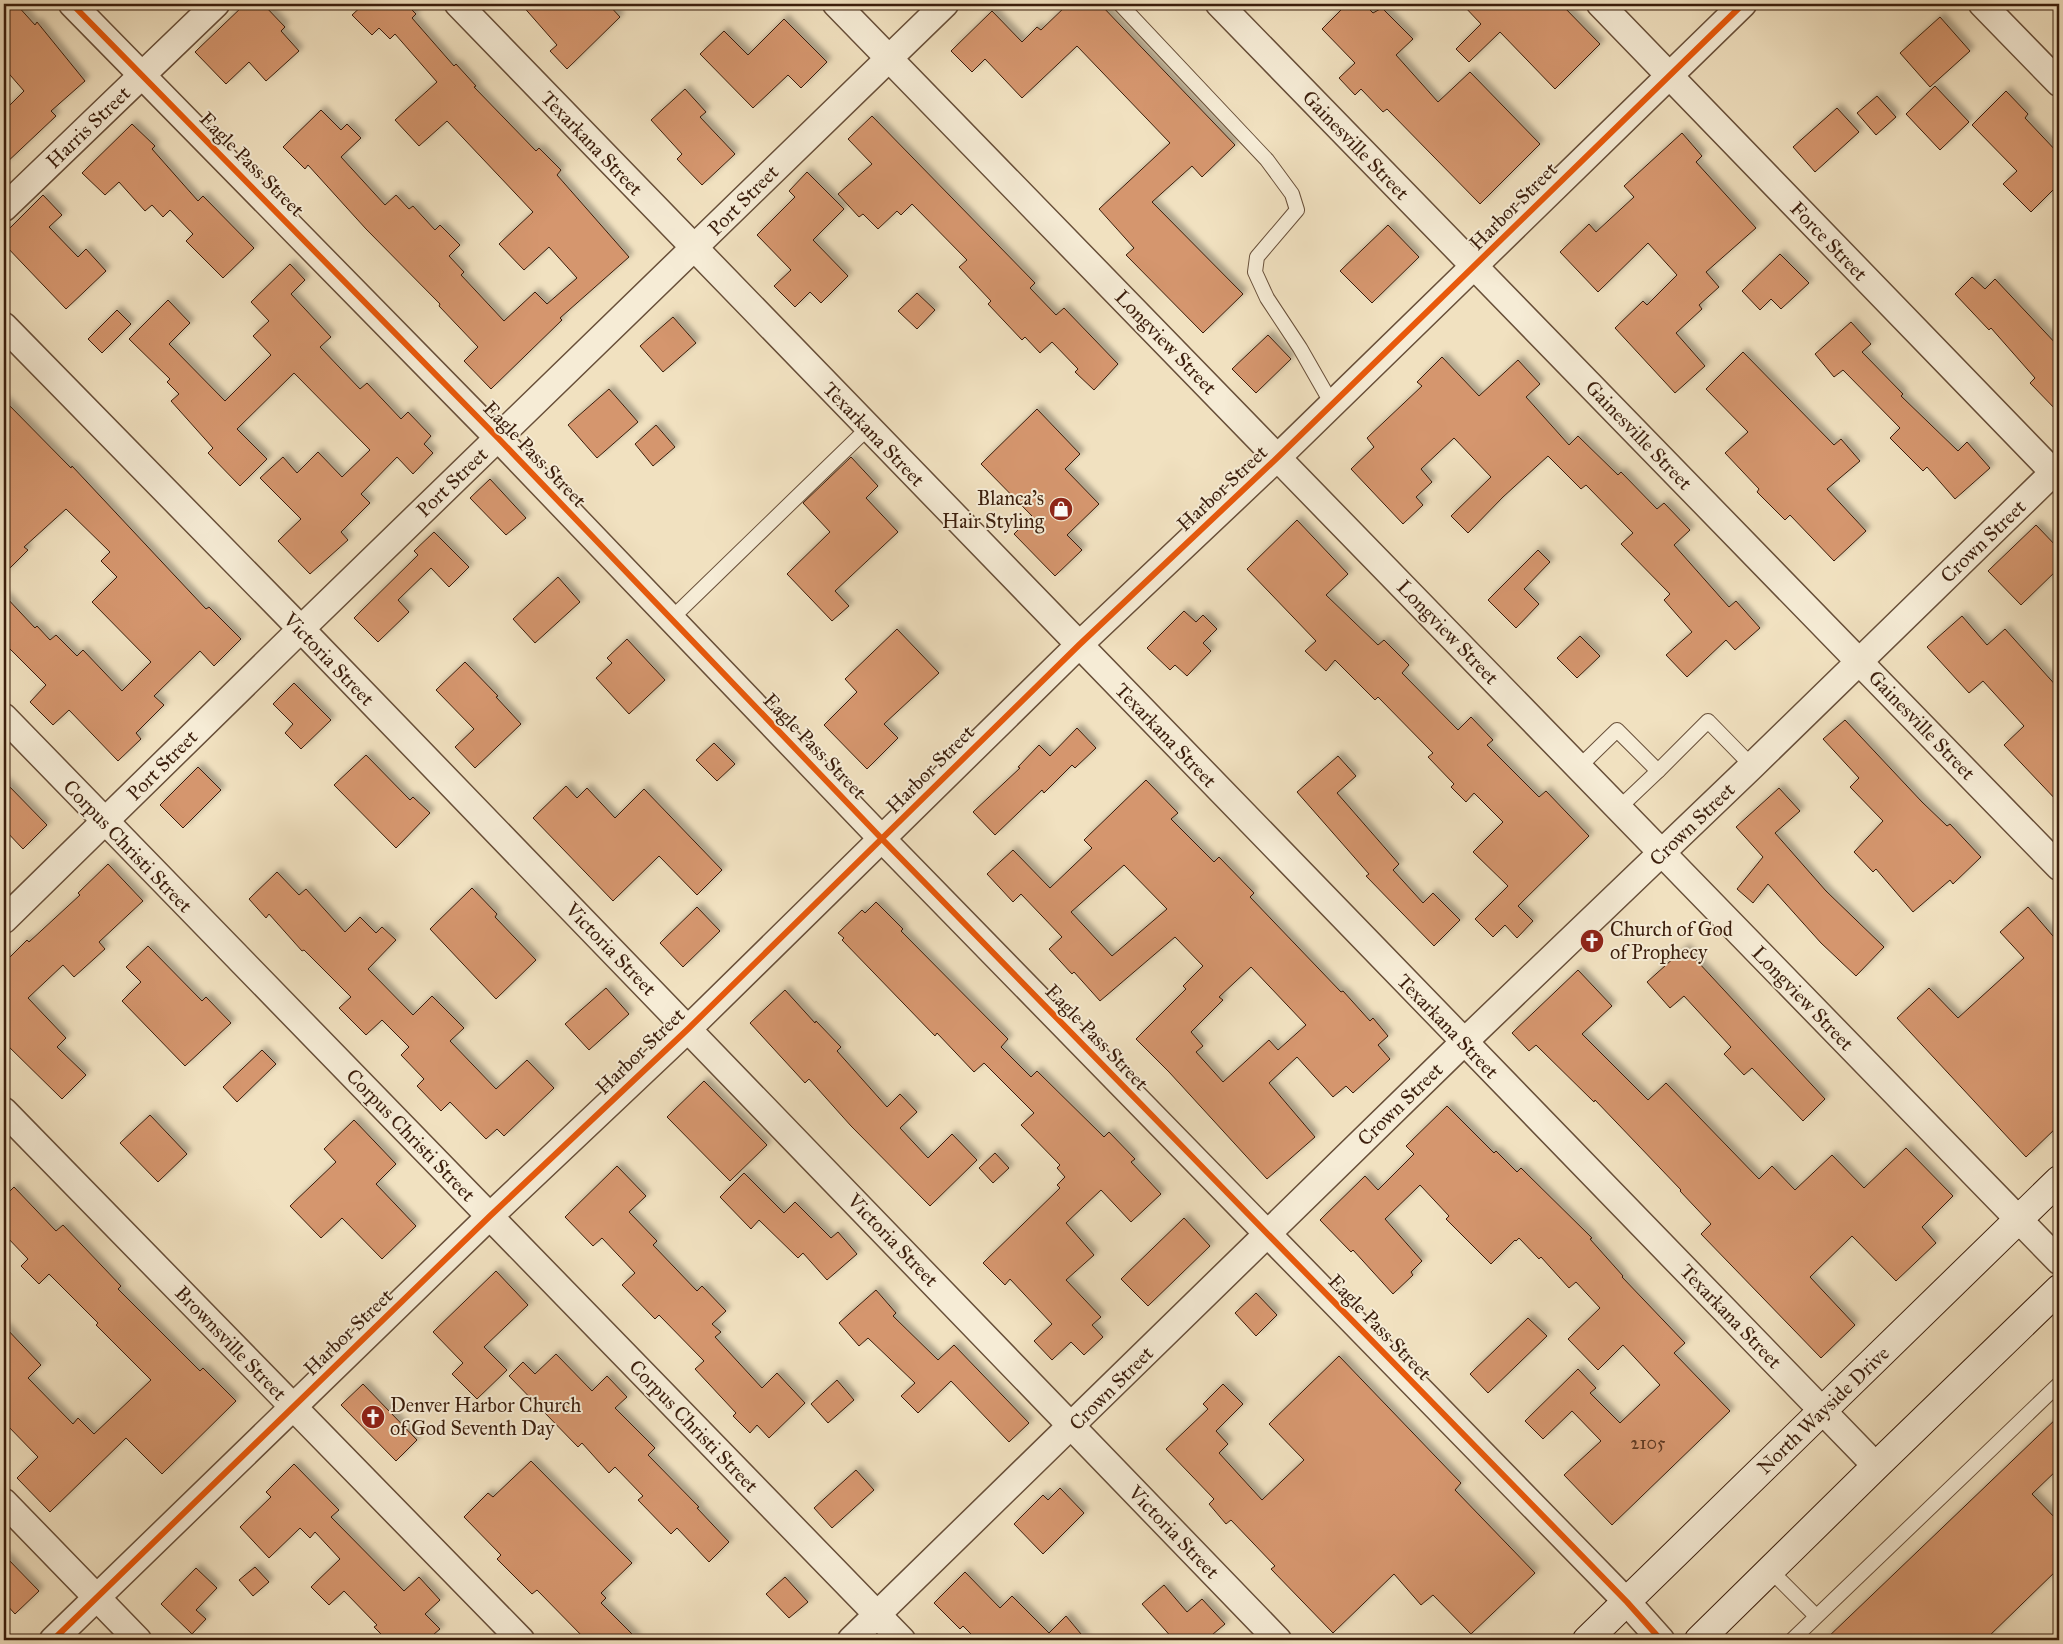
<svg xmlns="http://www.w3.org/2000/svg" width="2063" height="1644" font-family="'IM FELL Great Primer',serif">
<defs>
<filter id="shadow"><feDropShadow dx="4.5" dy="-4.5" stdDeviation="2.5" flood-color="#0004"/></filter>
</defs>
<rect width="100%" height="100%" fill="#f1e1c0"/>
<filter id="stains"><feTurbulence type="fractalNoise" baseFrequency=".004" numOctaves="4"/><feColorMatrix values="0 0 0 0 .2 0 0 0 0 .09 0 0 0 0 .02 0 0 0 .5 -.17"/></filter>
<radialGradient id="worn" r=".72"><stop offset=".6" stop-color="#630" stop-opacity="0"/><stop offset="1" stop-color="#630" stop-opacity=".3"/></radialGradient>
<g fill="#d5966e" stroke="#3b1e0c" fill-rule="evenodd" filter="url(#shadow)">
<polygon points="4,4 16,4 35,25 37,22 85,81 51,111 56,116 4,165 4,111 24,91 4,68"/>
<polygon points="245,4 263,4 285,27 281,31 299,51 266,81 249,62 226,84 195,52"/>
<polygon points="364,4 406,4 416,14 412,18 454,66 456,64 476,86 474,87 536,151 539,148 561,170 557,175 629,257 560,318 562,320 491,389 464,361 478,347 439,306 440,304 366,229 308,165 305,169 283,147 321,110 341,130 347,124 361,138 341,157 385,205 396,195 409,209 413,206 435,230 440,225 460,245 449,256 464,272 461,275 504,321 535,292 547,304 577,278 549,247 524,270 499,244 533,212 447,121 419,146 395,120 437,82 395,34 390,39 379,28 372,35 352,15"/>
<polygon points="521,4 608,4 620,17 567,69 550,51 557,45"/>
<polygon points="1068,4 1100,4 1235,145 1202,177 1192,166 1152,202 1243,294 1203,333 1126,255 1134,248 1099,209 1170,143 1077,46 1022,98 985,59 972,72 951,51 992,11 1022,42 1037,27 1041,30"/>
<polygon points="1347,4 1364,4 1373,13 1382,8 1413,39 1396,55 1438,102 1470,72 1540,144 1480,204 1387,109 1383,112 1361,89 1355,95 1339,78 1355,63 1322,29"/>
<polygon points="1462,4 1561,4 1600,44 1555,89 1500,32 1469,62 1456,49 1481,24"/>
<polygon points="1940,17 1970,51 1930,87 1900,53"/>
<polygon points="784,19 827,62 801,88 788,75 753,108 700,54 724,31 748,55"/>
<polygon points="1935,86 1969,122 1940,150 1906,114"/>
<polygon points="685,89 706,112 700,117 735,154 702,185 677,159 682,154 651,120"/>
<polygon points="2006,91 2028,114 2025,118 2059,154 2059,184 2031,212 2003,184 2017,171 1972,125"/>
<polygon points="1877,96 1896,117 1876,135 1857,113"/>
<polygon points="1837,108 1859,132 1815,172 1793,147"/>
<polygon points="872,116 1035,283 1030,288 1056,315 1064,308 1118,364 1094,390 1075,372 1078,369 1052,342 1040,353 1025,337 1022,340 988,304 991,301 959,267 967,260 912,204 901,215 897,211 878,229 863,214 859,217 838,194 872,164 848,139"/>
<polygon points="132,124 155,146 152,149 198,201 203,196 254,248 223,278 186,241 193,234 170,210 163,217 152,205 145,211 119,182 105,195 82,173"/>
<polygon points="1682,133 1702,156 1696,162 1756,228 1706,272 1719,287 1699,305 1702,309 1676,333 1705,366 1675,393 1615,328 1643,301 1647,305 1677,275 1648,243 1598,292 1560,252 1589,224 1596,232 1634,197 1624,186"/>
<polygon points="807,172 844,209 813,240 848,276 821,303 810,292 795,307 774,286 791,270 757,235 795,197 789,191"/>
<polygon points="43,195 62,215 49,227 78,257 86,249 106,271 66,309 4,244 4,234"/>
<polygon points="1388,225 1419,257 1372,303 1340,271"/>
<polygon points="1780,254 1809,283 1781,309 1771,299 1760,310 1742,291"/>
<polygon points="290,264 305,280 291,294 331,337 320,347 360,389 367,383 401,419 408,412 431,436 424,444 433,453 413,474 397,457 361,494 370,503 341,532 348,540 310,574 278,541 301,519 260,478 283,457 297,473 318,452 342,477 370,450 294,373 237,429 267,459 240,486 208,453 213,448 171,401 179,394 167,382 170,379 129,339 168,300 190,323 169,344 225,401 271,355 253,336 269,321 251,302"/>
<polygon points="1972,277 1985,289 1995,279 2059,347 2059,413 2030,383 2035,378 1991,328 1989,330 1955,294"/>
<polygon points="917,293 935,310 917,329 898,311"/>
<polygon points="117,310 131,324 102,353 88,339"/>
<polygon points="673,317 696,343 663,372 640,346"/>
<polygon points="1851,322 1871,344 1862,352 1903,394 1901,396 1958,451 1967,442 1990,468 1955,499 1927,467 1923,471 1890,438 1900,428 1843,370 1834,377 1815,354"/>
<polygon points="1268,335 1291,359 1256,393 1232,369"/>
<polygon points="1743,352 1834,445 1841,439 1860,461 1827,489 1866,531 1834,561 1790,515 1785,520 1757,492 1759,489 1725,453 1748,432 1706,389"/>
<polygon points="1442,357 1479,396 1518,360 1540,384 1526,397 1569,445 1578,436 1618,475 1621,472 1657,509 1664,503 1690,530 1674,545 1729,607 1736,601 1760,628 1735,650 1726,640 1687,677 1666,655 1692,632 1664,600 1670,594 1621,544 1633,533 1586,485 1581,489 1548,456 1503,497 1468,533 1451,516 1491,477 1454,438 1421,469 1432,482 1416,497 1423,505 1403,524 1351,469 1374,447 1367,438 1422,386 1417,382"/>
<polygon points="609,389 638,422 597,458 568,425"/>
<polygon points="4,400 71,468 72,466 206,609 209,607 241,639 214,666 200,651 154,696 164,705 136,733 141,739 118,761 69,710 53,725 30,702 46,685 4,643 4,595 35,628 37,626 50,640 56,635 77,656 83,650 122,691 151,662 92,602 117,577 101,561 110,552 66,509 24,547 28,550 4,574"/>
<polygon points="1037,409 1080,454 1065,469 1099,504 1067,535 1082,550 1055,576 1014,534 1032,516 981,464"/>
<polygon points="656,425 675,447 653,466 635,444"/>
<polygon points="851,457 878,486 866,498 898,532 835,591 849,606 832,621 787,574 830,532 803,503"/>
<polygon points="490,479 526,518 506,535 470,498"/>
<polygon points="1297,520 1348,574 1326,595 1378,645 1384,640 1409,665 1402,673 1458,730 1471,717 1493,740 1487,745 1539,797 1546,791 1589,836 1518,906 1533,921 1517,938 1505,925 1493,937 1475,919 1508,886 1473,852 1503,822 1474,793 1466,802 1451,787 1454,784 1428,757 1433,753 1378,697 1375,700 1335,660 1326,671 1305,651 1316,641 1247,569"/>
<polygon points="2036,525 2059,549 2059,568 2021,605 1988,571"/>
<polygon points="434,532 469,567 449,587 431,568 398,600 409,612 378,642 354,618 418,555 414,551"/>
<polygon points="1538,550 1550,562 1524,589 1539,604 1516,628 1488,600"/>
<polygon points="558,577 580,602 535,643 513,619"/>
<polygon points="1184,611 1196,622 1203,615 1217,629 1203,643 1211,651 1187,676 1175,665 1170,670 1147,648"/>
<polygon points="1962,616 1987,645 2005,629 2059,689 2059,803 2004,745 2024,726 1983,681 1969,693 1927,647"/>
<polygon points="897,629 939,673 884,724 898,738 867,769 824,725 857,692 845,679"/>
<polygon points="1580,636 1600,656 1577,678 1557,658"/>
<polygon points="627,639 665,680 629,714 596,678 612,663 607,658"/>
<polygon points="465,662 498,696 496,697 521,724 475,768 455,747 474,729 436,690"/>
<polygon points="294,683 331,720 301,749 285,733 293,724 273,704"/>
<polygon points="1845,720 1922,802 1947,826 1950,824 1981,857 1953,884 1950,880 1913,912 1876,869 1873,872 1854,852 1883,821 1850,787 1859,778 1823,739"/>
<polygon points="1077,728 1096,748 1075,768 1072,765 1044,793 1042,790 995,835 973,812 1020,768 1018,767 1039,745 1050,756"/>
<polygon points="714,743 735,764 717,781 696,760"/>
<polygon points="366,755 410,800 413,797 430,813 396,848 334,785"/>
<polygon points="1338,756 1356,776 1337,793 1399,864 1393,870 1423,903 1433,893 1460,920 1434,946 1366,876 1369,874 1297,792"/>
<polygon points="198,767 221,790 183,828 160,805"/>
<path d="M1146 780 1178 813 1171 819 1214 862 1219 857 1254 893 1250 897 1341 992 1343 991 1370 1021 1373 1018 1388 1036 1378 1045 1390 1059 1353 1093 1346 1086 1333 1097 1297 1057 1269 1083 1315 1137 1267 1179 1169 1072 1136 1039 1186 989 1183 986 1203 966 1175 937 1100 1001 1074 972 1072 974 1049 949 1062 937 1021 894 1013 902 987 874 1013 850 1050 888 1092 848 1084 840ZM1124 865 1167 909 1112 956 1071 912ZM1251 967 1306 1025 1278 1050 1269 1040 1223 1082 1196 1052 1203 1046 1191 1032 1223 1000 1219 997Z"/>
<polygon points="4,781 47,825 23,849 4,829"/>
<polygon points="566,786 577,798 587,788 615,818 644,789 722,870 697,895 659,856 613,901 533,818"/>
<polygon points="1779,788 1800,811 1775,833 1826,891 1884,947 1856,976 1821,943 1768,884 1753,903 1737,889 1763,857 1736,827"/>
<polygon points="108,864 143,901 99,942 105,949 74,977 63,965 28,998 66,1038 57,1047 86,1075 62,1099 4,1042 4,963 27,940 29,942 80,895 78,893"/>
<polygon points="277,872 299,895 306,889 345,932 360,917 376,933 382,927 396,940 368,969 413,1015 432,996 464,1028 450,1041 496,1089 527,1060 554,1088 504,1136 497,1129 486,1139 450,1102 441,1111 417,1086 424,1079 401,1055 409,1047 382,1020 366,1035 339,1008 351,997 304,950 302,951 269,914 266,918 249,899"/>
<polygon points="472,888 497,914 495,917 536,960 496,999 430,929"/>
<polygon points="876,902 903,929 901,931 1008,1039 1001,1047 1031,1077 1037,1071 1104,1137 1109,1132 1135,1159 1131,1162 1161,1194 1131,1222 1101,1190 1066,1223 1094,1255 1066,1280 1101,1317 1092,1325 1103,1337 1084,1355 1071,1342 1052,1360 1034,1341 1052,1324 1010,1279 1005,1285 983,1263 1060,1188 1057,1185 1065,1177 1057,1168 1060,1165 1021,1125 1034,1113 984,1063 974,1072 937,1033 935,1036 842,940 844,938 838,933 862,910 865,913"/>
<polygon points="697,907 720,931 683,967 660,943"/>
<polygon points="2028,907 2059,943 2059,1125 2026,1157 1897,1018 1929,988 1958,1018 2024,958 2000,932"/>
<polygon points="148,946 202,1001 206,997 231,1023 185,1066 122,1001 141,982 126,967"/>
<polygon points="1685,948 1825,1099 1803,1121 1752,1068 1744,1075 1724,1054 1731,1047 1684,996 1670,1008 1647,982"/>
<polygon points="1578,970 1612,1006 1582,1034 1648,1100 1666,1083 1759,1179 1772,1166 1795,1190 1832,1155 1864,1188 1906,1148 1953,1196 1922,1227 1936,1243 1896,1281 1852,1236 1810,1277 1855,1325 1821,1358 1701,1234 1711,1224 1680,1191 1681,1190 1595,1100 1594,1102 1536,1045 1529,1051 1512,1033"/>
<polygon points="606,988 629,1014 589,1050 565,1024"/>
<polygon points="785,990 815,1023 816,1021 841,1047 837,1051 887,1107 900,1094 917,1112 900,1128 928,1158 952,1134 977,1160 930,1206 851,1126 809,1079 805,1083 750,1023"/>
<polygon points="262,1050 276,1064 237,1102 223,1087"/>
<polygon points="704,1081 767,1145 730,1181 667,1117"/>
<polygon points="1447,1106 1494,1153 1496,1151 1517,1172 1521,1168 1592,1238 1590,1239 1623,1276 1622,1277 1685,1343 1674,1353 1730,1411 1612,1525 1564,1475 1601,1441 1572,1411 1543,1439 1525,1421 1578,1369 1596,1388 1590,1393 1620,1423 1660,1385 1623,1345 1598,1370 1568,1339 1600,1308 1576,1282 1569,1288 1541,1257 1539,1259 1519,1238 1516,1241 1515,1240 1491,1264 1446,1219 1449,1216 1420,1185 1385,1219 1422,1261 1411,1272 1413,1275 1393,1294 1353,1250 1351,1252 1320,1220 1365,1176 1378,1190 1414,1154 1406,1146"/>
<polygon points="150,1115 187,1154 158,1182 120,1143"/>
<polygon points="354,1120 396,1164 376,1184 416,1226 382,1259 342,1218 321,1238 290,1206 336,1162 324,1149"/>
<polygon points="995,1153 1009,1168 993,1183 979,1168"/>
<polygon points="617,1166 646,1196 629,1212 657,1241 653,1245 697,1291 702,1286 726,1311 712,1324 721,1332 715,1337 762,1388 777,1373 805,1403 769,1438 757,1425 750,1433 733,1416 736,1413 695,1369 704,1361 659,1315 655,1319 622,1285 635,1273 602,1238 593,1246 565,1217"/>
<polygon points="744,1173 784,1213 795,1202 831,1238 838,1232 857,1254 827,1280 803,1253 798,1258 759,1220 751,1229 720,1197"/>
<polygon points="14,1187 56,1231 63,1225 121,1286 118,1289 200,1371 203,1368 236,1401 162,1474 126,1438 50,1512 17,1478 38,1457 4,1422 4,1326 41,1365 28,1378 73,1424 78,1418 94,1434 151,1380 96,1325 98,1323 49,1274 39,1284 21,1266 28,1259 4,1234 4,1197"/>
<polygon points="1184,1218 1210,1246 1148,1306 1121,1279"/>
<polygon points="496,1271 528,1305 484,1347 507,1370 477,1399 452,1374 463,1363 433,1332"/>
<polygon points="876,1290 896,1313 893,1316 938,1360 954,1345 1029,1423 1009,1442 951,1381 918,1413 901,1396 915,1383 868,1338 859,1346 839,1323"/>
<polygon points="1256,1293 1277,1315 1256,1336 1235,1313"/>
<polygon points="1528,1318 1547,1336 1488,1393 1470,1374"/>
<polygon points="556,1354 592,1391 607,1376 627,1397 615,1408 655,1448 648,1455 699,1507 697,1508 729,1542 709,1562 677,1528 671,1534 638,1500 643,1496 615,1467 609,1473 582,1443 578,1447 509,1376 523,1362 535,1374"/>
<polygon points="1339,1356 1461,1483 1455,1490 1535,1573 1471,1634 1433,1595 1421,1605 1394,1574 1333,1633 1271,1569 1275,1566 1231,1520 1226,1524 1209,1504 1214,1499 1166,1449 1208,1409 1203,1404 1223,1384 1243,1404 1216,1431 1228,1444 1219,1453 1262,1500 1304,1460 1269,1424"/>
<polygon points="837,1380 854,1400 828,1423 811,1404"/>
<polygon points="363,1384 417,1440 396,1461 341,1405"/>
<polygon points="2059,1416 2059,1468 2032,1494 2059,1522 2059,1568 1985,1640 1825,1640"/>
<polygon points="531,1461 632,1563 601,1593 606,1598 601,1603 638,1640 586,1640 537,1590 532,1594 497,1559 501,1555 464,1517 488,1493 493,1497"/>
<polygon points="294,1464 339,1510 331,1517 404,1591 419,1577 440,1600 425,1614 440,1629 427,1640 387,1640 374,1627 377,1625 344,1591 329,1605 311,1587 340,1559 315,1532 310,1538 300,1528 269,1558 240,1527 271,1497 266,1492"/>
<polygon points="856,1470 874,1490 832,1528 814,1508"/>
<polygon points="1060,1488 1084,1513 1043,1554 1014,1524 1043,1495 1048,1500"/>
<polygon points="4,1555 39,1591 15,1614 4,1602"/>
<polygon points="255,1567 269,1582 253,1596 239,1580"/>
<polygon points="196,1568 217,1588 196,1610 206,1619 192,1634 161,1604"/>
<polygon points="965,1572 1000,1608 1012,1596 1049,1633 1066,1616 1086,1640 977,1640 963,1626 960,1629 934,1603"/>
<polygon points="785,1577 808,1602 789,1618 766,1594"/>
<polygon points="1164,1585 1187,1612 1202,1599 1225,1624 1206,1640 1174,1640 1142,1604"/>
</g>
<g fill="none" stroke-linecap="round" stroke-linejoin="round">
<g stroke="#684f39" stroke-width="16">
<g id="lane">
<polyline points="1120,4 1267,160 1292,194 1297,210 1257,257 1255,272 1267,298 1300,348 1332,404"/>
<polyline points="671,619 868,428"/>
<polyline points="1579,767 1617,730 1658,771 1619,808"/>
<polyline points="1658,771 1708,721 1752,766"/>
<polyline points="1770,1570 1816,1616"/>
<polyline points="1792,1640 2059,1384"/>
</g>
</g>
<g stroke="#684f39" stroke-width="29">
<g id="street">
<polyline points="72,4 498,438 882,839 1627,1602 1661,1640"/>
<polyline points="458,4 1876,1466"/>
<polyline points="836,4 2059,1261"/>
<polyline points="1219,4 2059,867"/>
<polyline points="1600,4 2059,478"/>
<polyline points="1982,4 2059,83"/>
<polyline points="4,208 216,4"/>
<polyline points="4,326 301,629 1278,1640"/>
<polyline points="4,717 902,1640"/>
<polyline points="4,920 301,629 945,4"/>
<polyline points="4,1111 521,1640"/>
<polyline points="4,1502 138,1640"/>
<polyline points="53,1640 490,1216 688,1029 1079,645 1278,457 1743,4"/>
<polyline points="851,1640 1464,1042 1752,766 2059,467"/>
</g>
</g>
<g stroke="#3b1e0c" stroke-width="30">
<g id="secondary">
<polyline points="1587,1640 2059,1180"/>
<polyline points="1699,1640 1876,1466 2059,1289"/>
</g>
</g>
<use href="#lane" stroke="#f6ecd6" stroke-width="14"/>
<use href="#street" stroke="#f6ecd6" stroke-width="26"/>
<use href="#secondary" stroke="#f6ecd6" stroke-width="28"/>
<g stroke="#f6ecd6" stroke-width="9">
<g id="cycleway">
<polyline points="72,4 498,438 882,839 1627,1602 1661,1640"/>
<polyline points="53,1640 490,1216 688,1029 1079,645 1278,457 1743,4"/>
</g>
</g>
<use href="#cycleway" stroke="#e8590c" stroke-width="6"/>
</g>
<defs>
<g id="shop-disc" transform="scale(1.25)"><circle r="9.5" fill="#8f2418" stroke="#f6ecd6"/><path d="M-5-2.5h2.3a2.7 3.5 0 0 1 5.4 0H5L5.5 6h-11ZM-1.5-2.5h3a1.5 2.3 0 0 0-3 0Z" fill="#fff"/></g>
<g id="church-disc" transform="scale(1.25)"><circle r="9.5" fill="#8f2418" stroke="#f6ecd6"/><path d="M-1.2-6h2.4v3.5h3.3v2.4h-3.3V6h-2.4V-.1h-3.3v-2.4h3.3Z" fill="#fff"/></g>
</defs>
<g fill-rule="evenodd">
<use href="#shop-disc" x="1061" y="509"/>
<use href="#church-disc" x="1592" y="941"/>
<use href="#church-disc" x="373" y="1417"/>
</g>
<g text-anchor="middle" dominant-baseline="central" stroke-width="4" stroke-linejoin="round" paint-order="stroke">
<g font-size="18" fill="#623c24">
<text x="1648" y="1443">2105</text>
</g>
<g font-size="20" fill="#3b1e0c" stroke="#f6ecd6">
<text transform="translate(88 127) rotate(-44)">Harris Street</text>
<text transform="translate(592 143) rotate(46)">Texarkana Street</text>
<text transform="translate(1356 145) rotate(46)">Gainesville Street</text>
<text transform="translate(252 164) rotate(45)">Eagle Pass Street</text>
<text transform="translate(743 200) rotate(-45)">Port Street</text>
<text transform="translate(1513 206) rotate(-45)">Harbor Street</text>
<text transform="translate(1829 241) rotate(46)">Force Street</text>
<text transform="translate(1166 342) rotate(46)">Longview Street</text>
<text transform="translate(874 434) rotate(46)">Texarkana Street</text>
<text transform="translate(1639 435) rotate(46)">Gainesville Street</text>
<text transform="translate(535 454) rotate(46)">Eagle Pass Street</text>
<text transform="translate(452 482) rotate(-44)">Port Street</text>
<text transform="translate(1222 488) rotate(-43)">Harbor Street</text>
<text transform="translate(1983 541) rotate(-44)">Crown Street</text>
<text transform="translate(1448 632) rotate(46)">Longview Street</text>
<text transform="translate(329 659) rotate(46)">Victoria Street</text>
<text transform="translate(1922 725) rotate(46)">Gainesville Street</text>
<text transform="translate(1166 735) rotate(46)">Texarkana Street</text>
<text transform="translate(815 746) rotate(46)">Eagle Pass Street</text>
<text transform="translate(162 765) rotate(-45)">Port Street</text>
<text transform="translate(930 769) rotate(-45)">Harbor Street</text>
<text transform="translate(1692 824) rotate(-44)">Crown Street</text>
<text transform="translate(128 846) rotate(46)">Corpus Christi Street</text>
<text transform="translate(611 949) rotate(46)">Victoria Street</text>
<text transform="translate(1803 998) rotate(46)">Longview Street</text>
<text transform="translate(1448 1026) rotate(46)">Texarkana Street</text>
<text transform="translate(1097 1037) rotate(46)">Eagle Pass Street</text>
<text transform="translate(640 1051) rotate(-44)">Harbor Street</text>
<text transform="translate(1400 1104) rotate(-44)">Crown Street</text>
<text transform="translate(411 1135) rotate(46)">Corpus Christi Street</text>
<text transform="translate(893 1240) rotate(46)">Victoria Street</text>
<text transform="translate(1731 1316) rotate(46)">Texarkana Street</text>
<text transform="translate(1380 1327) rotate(46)">Eagle Pass Street</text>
<text transform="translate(348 1332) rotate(-44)">Harbor Street</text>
<text transform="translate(231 1343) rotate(46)">Brownsville Street</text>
<text transform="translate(1111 1388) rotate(-45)">Crown Street</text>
<text transform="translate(1823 1410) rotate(-44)">North Wayside Drive</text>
<text transform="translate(694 1426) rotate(46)">Corpus Christi Street</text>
<text transform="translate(1174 1532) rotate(46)">Victoria Street</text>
</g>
<g font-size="20" fill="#3b1e0c" stroke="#f6ecd6" text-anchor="start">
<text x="1044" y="498" text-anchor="end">Blanca's<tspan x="1044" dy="23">Hair Styling</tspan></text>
<text x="1610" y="929">Church of God<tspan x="1610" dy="23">of Prophecy</tspan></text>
<text x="390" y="1405">Denver Harbor Church<tspan x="390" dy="23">of God Seventh Day</tspan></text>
</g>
</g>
<rect width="2063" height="1644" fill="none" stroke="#f1e1c0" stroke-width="20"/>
<rect x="5" y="5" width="2053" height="1634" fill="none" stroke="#3b1e0c" stroke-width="2.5"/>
<rect x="10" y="10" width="2043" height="1624" fill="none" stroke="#3b1e0c"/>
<rect width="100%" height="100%" filter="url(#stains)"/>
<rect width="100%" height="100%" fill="url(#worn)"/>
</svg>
